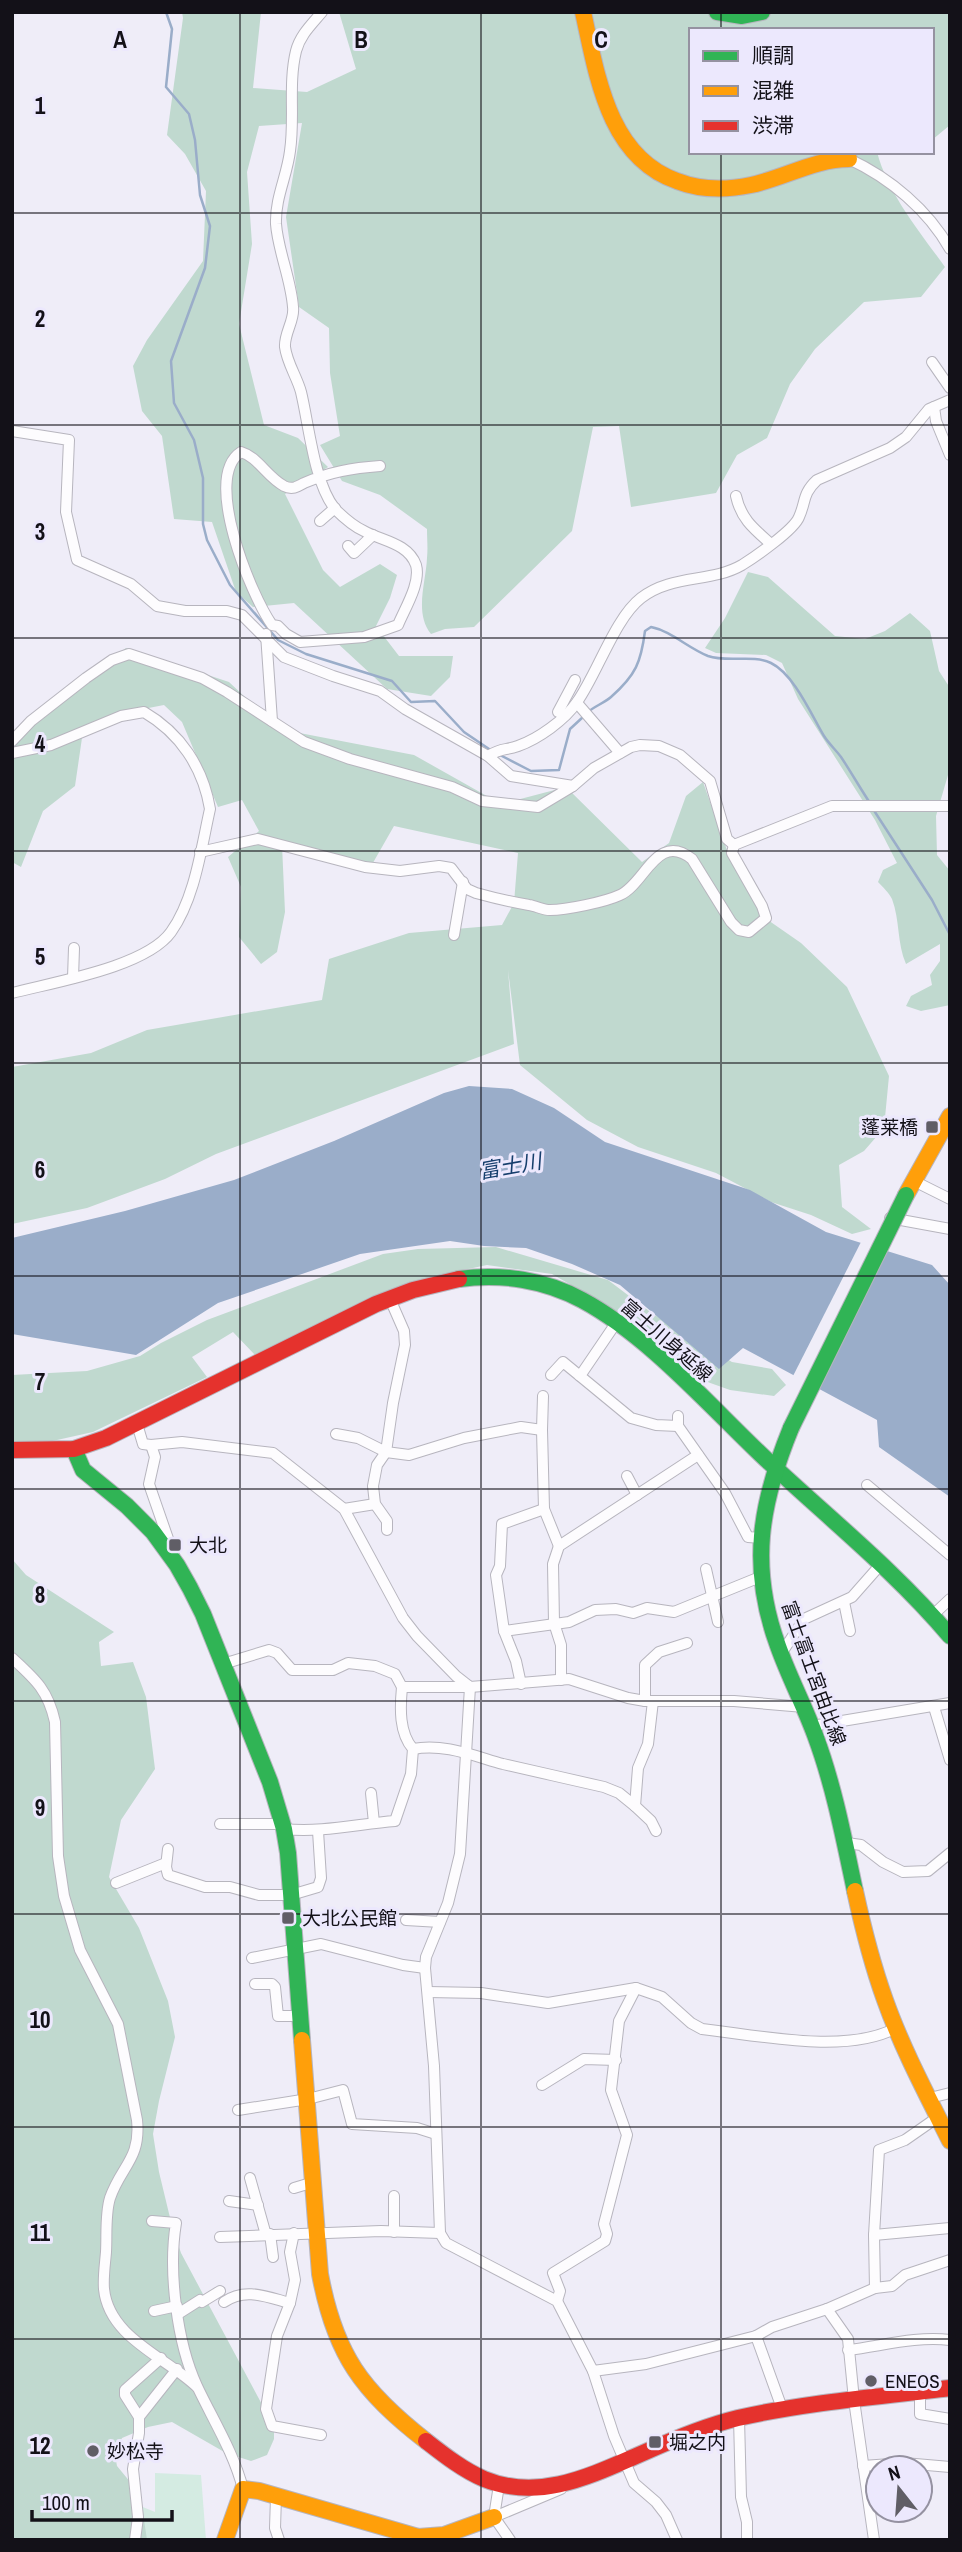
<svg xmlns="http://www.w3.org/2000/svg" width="962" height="2552" font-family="'Archivo Narrow','Noto Sans JP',sans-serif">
<rect width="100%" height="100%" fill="#efedf8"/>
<polygon fill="#d4ebe2" points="155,2473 201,2475 206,2540 44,2540 133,2503 155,2512"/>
<g fill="#c0d9cf">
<path d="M182 12H261L253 88 307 92 356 69 339 12H950V125L932 140V30H691V152H877C888 194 920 232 945 267L921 297 864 302 815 349 790 384 767 438 737 455 716 493 631 507 619 426 593 427 572 531 474 627 445 629 431 634C414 613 426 582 427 558 428 548 427 539 427 529L380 495 342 481 320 445 340 436 330 373 329 328 299 307 286 217 302 123 259 126 247 172 252 244 239 324 264 425 298 438 328 467 285 494 323 570 340 587 380 564 397 575 390 598 376 626 399 656H453L450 677 431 696 387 689 294 603 253 607 236 592 212 522 174 519 162 436 142 411 133 366 147 340 203 261 206 191 185 154 167 135 183 18Z"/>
<path d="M748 572 768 577 835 636 865 639 885 631 910 613 930 631 939 671 950 688 948 775 936 816 937 855 950 871V1005L921 1011 906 1006 911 996 932 985 930 975 940 961V944L906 964C897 944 900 920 892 899 889 893 883 887 878 882L883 870 897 863 875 820 798 699 782 663 766 655 716 653 705 648 725 618Z"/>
<polygon points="126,648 229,682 266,717 284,730 414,755 501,804 566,787 642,862 669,843 686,796 703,782 727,850 765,918 801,943 847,987 889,1076 884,1128 864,1151 839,1165 842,1207 871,1229 852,1234 811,1215 771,1202 716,1173 638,1147 587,1120 520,1065 508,970 514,1044 216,1154 165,1179 87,1208 12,1224 12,1067 91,1053 147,1030 322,1000 329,959 409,933 502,925 514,903 518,853 394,826 370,868 282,845 285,912 277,952 261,964 239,937 241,887 228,857 259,831 242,800 218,807 182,722 164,705 107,716 82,738 75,786 43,811 21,867 12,862 12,732"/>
<polygon points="496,1247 608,1280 653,1314 732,1362 772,1369 786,1385 774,1396 730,1390 685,1374 654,1338 599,1301 552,1274 487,1265 435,1276 354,1309 255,1355 233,1332 192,1357 207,1377 93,1432 48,1442 12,1444 12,1375 87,1371 140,1356 161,1343 207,1320 383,1254 418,1249"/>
<polygon points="12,1559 26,1575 114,1632 99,1642 101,1666 133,1662 146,1697 155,1769 121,1820 109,1877 139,1928 168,2001 175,2037 159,2101 153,2134 159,2172 172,2226 181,2253 274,2427 274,2439 267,2455 251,2461 226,2453 172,2422 148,2427 122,2438 115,2455 117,2466 131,2483 142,2506 147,2540 12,2540"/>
</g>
<polygon fill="#9aadc9" points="469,1086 512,1089 554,1108 605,1142 750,1190 826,1232 932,1265 950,1285 950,1497 879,1447 877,1420 743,1348 719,1369 620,1285 572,1264 526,1248 484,1246 450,1241 360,1254 218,1303 136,1355 12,1334 12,1238 125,1211 234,1180 334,1141 444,1093"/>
<polygon fill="#efedf8" points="862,1240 881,1246 811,1388 792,1378"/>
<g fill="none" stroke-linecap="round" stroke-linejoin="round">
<g stroke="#9aadc9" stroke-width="2.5">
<polyline points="166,12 172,29 166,87 189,114 195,140 200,195 210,226 205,268 171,361 174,403 194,440 203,478 203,524 207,540 230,585 278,640 306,654 392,681 411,702 435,701 464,732 492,751"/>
<path d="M588 712C595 706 604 703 611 697 636 675 641 662 645 631L651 627C671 631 688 648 708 656 728 663 752 654 771 663 794 674 812 716 824 736 829 744 836 750 841 757 851 772 860 788 870 803"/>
<polyline points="498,754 531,771 559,770 570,729 583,717"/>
<polyline points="873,809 932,900 950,935"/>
</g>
<g stroke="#b7b5be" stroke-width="12">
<g id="street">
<path d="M322 12C312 24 300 35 296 51 288 84 295 118 290 151 287 176 275 198 276 224 278 251 291 279 293 307 295 320 284 333 285 347 287 363 297 377 301 392 309 425 314 483 335 509 342 516 355 527 364 531 382 541 408 543 416 565 421 583 405 608 398 625L364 637 300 642 286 634 278 626 272 625C251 595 202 477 241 452 258 457 267 477 284 486 292 490 297 487 304 483 330 472 352 468 380 466"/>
<path d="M849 159C890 178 928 210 950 249"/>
<polyline points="932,362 950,388"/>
<polyline points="934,407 936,421 950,455"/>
<polyline points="12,431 69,440 66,512 77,560 131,584 157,606 185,611 227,611 242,615 284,657 333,676 380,691 405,709 488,756 511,776 573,786"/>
<path d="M736 496C741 519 754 529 771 544"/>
<polyline points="320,521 335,508"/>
<polyline points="348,546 354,553 373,535"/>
<polyline points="266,634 272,721"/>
<polyline points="577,703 620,753"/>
<polyline points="565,715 558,712 575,680"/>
<polyline points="12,741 31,721 86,678 112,660 129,654 202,678 227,692 304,742 350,759 452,787 482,801 538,807 573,786 594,768 631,747 640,745 659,746 680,755 710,781 727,839 734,845 832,806 950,806"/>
<path d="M12 753 51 745 121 716 144 712C180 733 203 767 210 809 201 849 195 898 171 932 146 967 54 982 12 993"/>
<path d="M488 756C503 747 504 751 518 746 538 739 565 720 577 702 597 674 615 618 641 598 672 574 711 583 742 565 755 557 794 530 799 517 806 502 802 494 817 480L890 448 906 437 929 409 950 400"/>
<path d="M200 852 258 839 365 867 400 871 439 866 451 868 467 889 476 893C494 898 511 902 529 905 536 906 543 910 550 910 566 910 605 902 620 895 645 884 657 831 692 859L731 922 739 930 749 932 766 918 762 906 732 853 734 845"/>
<polyline points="454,935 463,882"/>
<polyline points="73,978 74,948"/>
<polyline points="914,1181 950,1199"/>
<polyline points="890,1218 950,1229"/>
<polyline points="616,1323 580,1376 631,1418 656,1425 678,1426"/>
<polyline points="551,1375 563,1362 580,1376"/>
<polyline points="543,1396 542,1430 544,1509 559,1546"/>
<polyline points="678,1416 678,1426 725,1493 748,1537 761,1538"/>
<polyline points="137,1424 143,1444 151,1445 182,1442 273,1453 344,1509 403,1618 417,1636 456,1676 470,1687 569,1679 628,1698 645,1701 734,1701 804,1707"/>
<polyline points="336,1434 358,1438 386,1452 409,1455 464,1438 521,1427 542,1430"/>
<polyline points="151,1445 155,1457 149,1484 174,1556"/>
<polyline points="627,1476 637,1495"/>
<polyline points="867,1485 950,1555"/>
<polyline points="344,1509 375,1504"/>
<polyline points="387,1530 387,1521 375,1504 373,1486 377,1465 386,1452 393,1403 405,1345 404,1331 390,1299"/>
<polyline points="706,1569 718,1622"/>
<polyline points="844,1602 850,1631"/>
<polyline points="933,1615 950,1599"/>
<polyline points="504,1631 569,1622 595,1610 616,1609 633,1613 647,1608 674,1612 760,1577"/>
<polyline points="781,1654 804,1619 852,1597 882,1563"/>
<path d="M12 1658C35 1679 48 1690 55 1722L58 1856 64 1896 80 1950 118 2024 137 2120C141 2159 121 2166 110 2198 105 2214 107 2235 106 2252 105 2264 103 2277 104 2289 109 2338 166 2357 197 2387"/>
<polyline points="223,1664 269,1650 277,1653 292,1670 333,1670 348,1663 375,1666 395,1674 402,1687"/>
<polyline points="561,1680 561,1645 554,1623 553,1564 559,1546 698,1455"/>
<polyline points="521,1684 516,1661 504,1631 496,1575 500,1566 502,1524 544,1509"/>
<polyline points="645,1701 645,1665 659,1652 687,1643"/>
<polyline points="653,1701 648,1744 638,1768 635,1806 651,1821 656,1831"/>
<polyline points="934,1707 950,1760"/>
<polyline points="812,1726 950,1703"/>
<path d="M413 1749C444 1743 474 1756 503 1764 537 1772 570 1779 604 1787L619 1793 635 1806"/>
<polyline points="371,1793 374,1823"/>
<polyline points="220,1824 282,1824"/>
<path d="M284 1829C321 1833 358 1824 395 1821L411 1774 413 1749C399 1733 400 1708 402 1687H470L460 1854 448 1903 426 1957 425 1968 434 2066 440 2233 446 2243 557 2301 593 2371 614 2436 634 2483 656 2502 666 2515 677 2540"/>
<polyline points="847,1843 861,1845 883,1862 903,1872 928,1871 950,1853"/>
<polyline points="168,1849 166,1867 168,1875 205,1887 230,1887 259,1895 291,1895 318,1887 321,1878 318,1831"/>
<polyline points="116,1883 166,1863"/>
<polyline points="406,1920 440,1922"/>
<polyline points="252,1958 321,1944 403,1965 425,1968"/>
<polyline points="255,1984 272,1984 275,1987 278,2016 302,2016"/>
<path d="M428 1992 481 1993 548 2003 636 1988 662 1997 691 2023 702 2029C758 2035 845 2055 896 2028"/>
<polyline points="542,2085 584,2059 616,2060"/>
<polyline points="930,2098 950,2093"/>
<polyline points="238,2110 308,2099 343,2090 352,2124 417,2128 436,2134"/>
<polyline points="250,2178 266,2235"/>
<polyline points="294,2188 314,2182"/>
<polyline points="394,2196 394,2232"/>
<polyline points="229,2201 258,2205"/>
<path d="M152 2221 176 2223C168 2271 177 2343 197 2386 213 2420 234 2453 243 2489"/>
<polyline points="294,2233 290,2252 295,2280 290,2303 277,2336 266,2409 272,2426 321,2435"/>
<polyline points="270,2234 273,2257"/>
<polyline points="874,2235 950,2228"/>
<polyline points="220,2237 381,2231 440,2233"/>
<polyline points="875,2288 874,2235 879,2150 905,2140 938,2117"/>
<polyline points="557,2301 560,2291 553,2273 605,2241 607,2234 604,2224 627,2135 611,2090 619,2021 636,1988"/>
<path d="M224 2302C245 2287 267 2297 290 2303"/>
<polyline points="827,2309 848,2339 854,2400 874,2540"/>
<polyline points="154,2311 177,2306"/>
<polyline points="178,2314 200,2300 202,2302 220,2291"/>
<polyline points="756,2336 783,2411"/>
<path d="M848 2350C882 2346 915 2336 950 2340"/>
<polyline points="593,2371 646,2364 756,2336 772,2327 827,2309 875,2288 892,2286 905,2275 950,2260"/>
<polyline points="920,2392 920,2414 950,2419"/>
<polyline points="139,2417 177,2369"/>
<polyline points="739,2418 741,2497 747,2522 747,2540"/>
<polyline points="863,2466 904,2463 950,2467"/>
<polyline points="499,2485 494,2517 510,2540"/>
<polyline points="276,2497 275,2528 279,2540"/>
<polyline points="494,2517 561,2489"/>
<polyline points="135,2540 138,2517 133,2469 139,2433 139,2417 125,2395 125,2390 161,2358"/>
</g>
</g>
<g stroke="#b7b5be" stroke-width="18">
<g id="fast">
<polyline points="717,12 742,16 762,12"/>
<path d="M459 1279C501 1273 545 1280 582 1300 651 1337 713 1410 770 1463 831 1520 896 1572 950 1636"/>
<path d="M791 1428C760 1504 749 1567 778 1646 789 1677 804 1705 815 1735 834 1786 844 1839 855 1891"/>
<polyline points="74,1449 83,1470 127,1506 153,1532 177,1565 190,1588 203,1614 270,1782 284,1829 288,1853 302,2040"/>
</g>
</g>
<g stroke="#b7b5be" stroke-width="18">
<g id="slow">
<path d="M583 12C597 75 608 157 677 181 700 190 727 190 751 185 784 178 815 159 849 159"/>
<polyline points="906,1195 950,1116"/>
<path d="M855 1891C863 1928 872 1964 885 2000 902 2048 927 2095 950 2141"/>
<path d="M302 2040 320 2274C335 2355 362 2391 426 2441"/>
<polyline points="225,2540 243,2489 259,2491 418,2537 444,2535 494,2517"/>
</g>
</g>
<g stroke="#b7b5be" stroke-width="18">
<g id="jam">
<polyline points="12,1450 74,1449 106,1438 376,1304 413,1290 459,1279"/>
<path d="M426 2441C444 2455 463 2470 484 2479 540 2502 592 2475 643 2453 674 2439 705 2426 738 2418 808 2402 879 2397 950 2388"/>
</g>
</g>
<use href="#street" stroke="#fdfcfe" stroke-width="10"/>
<use href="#fast" stroke="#30b455" stroke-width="16"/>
<use href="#slow" stroke="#ff9f0a" stroke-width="16"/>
<use href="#jam" stroke="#e5322d" stroke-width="16"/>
<g stroke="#b7b5be" stroke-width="18" stroke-linecap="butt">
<polyline id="fast-bridge" points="791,1428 906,1195"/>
</g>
<use href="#fast-bridge" stroke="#30b455" stroke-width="16"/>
</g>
<path fill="none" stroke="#131118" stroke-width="2" stroke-opacity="0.55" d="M240 12V2540M481 12V2540M721 12V30M721 152V2540M12 213H950M12 425H950M12 638H950M12 851H950M12 1063H950M12 1276H950M12 1489H950M12 1701H950M12 1914H950M12 2127H950M12 2339H950"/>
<g fill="#605e66" stroke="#ece8fd" stroke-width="2.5">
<rect x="925" y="1120" width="14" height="14" rx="3.5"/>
<rect x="168" y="1538" width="14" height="14" rx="3.5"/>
<rect x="281" y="1911" width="14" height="14" rx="3.5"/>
<circle cx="871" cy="2381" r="7"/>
<rect x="648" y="2435" width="14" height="14" rx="3.5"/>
<circle cx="93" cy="2451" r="7"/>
</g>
<g text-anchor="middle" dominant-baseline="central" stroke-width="6" stroke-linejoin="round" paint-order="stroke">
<g font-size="19" fill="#131118" stroke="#ece8fd" text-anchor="start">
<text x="918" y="1127" text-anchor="end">蓬莱橋</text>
<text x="189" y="1545">大北</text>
<text x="302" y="1918">大北公民館</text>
<text x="885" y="2381">ENEOS</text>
<text x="669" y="2442">堀之内</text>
<text x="107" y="2451">妙松寺</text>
</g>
<g font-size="19" fill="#131118" stroke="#ece8fd">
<text transform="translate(667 1340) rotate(41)">富士川身延線</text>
<text transform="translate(814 1673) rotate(70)">富士富士宮由比線</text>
</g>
<g font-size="21" font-style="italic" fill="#163e6c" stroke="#ece8fd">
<text transform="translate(510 1166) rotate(-10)">富士川</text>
</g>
</g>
<g font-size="23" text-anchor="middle" font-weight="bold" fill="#131118" stroke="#ece8fd" stroke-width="6" stroke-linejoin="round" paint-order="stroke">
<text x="120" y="48">A</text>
<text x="361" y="48">B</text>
<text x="601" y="48">C</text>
<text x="40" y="114">1</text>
<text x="40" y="327">2</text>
<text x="40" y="540">3</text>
<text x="40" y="752">4</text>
<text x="40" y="965">5</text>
<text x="40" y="1178">6</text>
<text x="40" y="1390">7</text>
<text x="40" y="1603">8</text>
<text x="40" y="1816">9</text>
<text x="40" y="2028">10</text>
<text x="40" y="2241">11</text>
<text x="40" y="2454">12</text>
</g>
<rect width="962" height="2552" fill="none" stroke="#131118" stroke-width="28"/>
<rect x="689" y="28" width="245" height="126" fill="#ece8fd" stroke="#9592a1" stroke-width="2"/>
<rect x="703" y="51" width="35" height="10" fill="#30b455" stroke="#9592a1" stroke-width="2"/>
<text x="752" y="63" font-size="21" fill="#131118">順調</text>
<rect x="703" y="86" width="35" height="10" fill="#ff9f0a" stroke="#9592a1" stroke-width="2"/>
<text x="752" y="98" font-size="21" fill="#131118">混雑</text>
<rect x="703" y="121" width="35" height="10" fill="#e5322d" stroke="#9592a1" stroke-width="2"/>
<text x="752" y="133" font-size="21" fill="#131118">渋滞</text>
<g transform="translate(899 2489) rotate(343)"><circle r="33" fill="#ece8fd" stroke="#9592a1" stroke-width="2"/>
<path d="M0-5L12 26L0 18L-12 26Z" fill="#605e66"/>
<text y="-10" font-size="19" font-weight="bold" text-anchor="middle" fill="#131118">N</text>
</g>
<path d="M32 2510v10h140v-10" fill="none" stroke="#131118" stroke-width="3.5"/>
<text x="42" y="2510" font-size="21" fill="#131118" stroke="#ece8fd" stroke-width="5" paint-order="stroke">100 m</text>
</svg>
